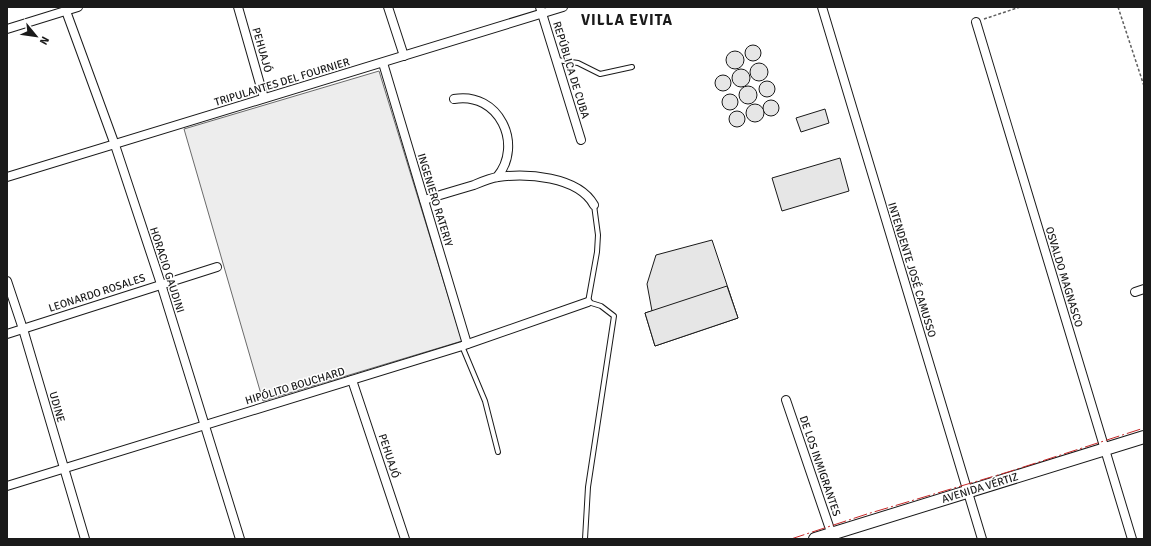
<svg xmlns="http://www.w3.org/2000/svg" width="1151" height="546" font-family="Signika,sans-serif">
<rect width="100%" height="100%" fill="#fff"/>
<polygon fill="#ededed" stroke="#6a6a6a" points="379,71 462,341 263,401 184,129"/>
<g fill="#e6e6e6" stroke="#1a1a1a">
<circle cx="753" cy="53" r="8"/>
<circle cx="735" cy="60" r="9"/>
<circle cx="759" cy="72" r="9"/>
<circle cx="741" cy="78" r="9"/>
<circle cx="723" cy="83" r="8"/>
<circle cx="767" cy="89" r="8"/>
<circle cx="748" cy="95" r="9"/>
<circle cx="730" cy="102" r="8"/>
<circle cx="771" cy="108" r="8"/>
<circle cx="755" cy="113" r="9"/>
<polygon points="825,109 829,123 801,132 796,118"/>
<circle cx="737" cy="119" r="8"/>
<polygon points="840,158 849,191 782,211 772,178"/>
<polygon points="712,240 738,318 655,346 645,313 652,311 647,284 656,255"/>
<polygon points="727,286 738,318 655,346 645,313"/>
</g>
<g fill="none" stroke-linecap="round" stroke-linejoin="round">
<g stroke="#1a1a1a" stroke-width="6">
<g id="lane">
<polyline points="557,60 578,63 600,74 632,67"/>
<polyline points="462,346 485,401 498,452"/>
<polyline points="585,539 588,487 614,316 601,306 588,302 597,252 598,235 594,205"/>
</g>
</g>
<g stroke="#1a1a1a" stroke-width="10">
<g id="street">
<polyline points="238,7 264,98"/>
<polyline points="388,7 404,56"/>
<polyline points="540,7 581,140"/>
<polyline points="822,7 982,539"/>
<polyline points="66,11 115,145 161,284 240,539"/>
<polyline points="976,22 1132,539"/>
<polyline points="7,29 78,7"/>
<polyline points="383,63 467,344"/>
<path d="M454 99C499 91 524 145 497 177"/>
<polyline points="7,177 563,7"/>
<path d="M424 200C440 195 457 190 474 185 481 182 490 178 498 177 526 173 578 176 594 205"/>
<polyline points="7,281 23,329 85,539"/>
<polyline points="1135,292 1144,289"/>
<polyline points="7,334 217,267"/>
<polyline points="352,380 405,539"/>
<polyline points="786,400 833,538"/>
<polyline points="7,486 462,346 588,302"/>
</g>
</g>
<g stroke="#1a1a1a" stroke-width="14">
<polyline id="secondary" points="815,539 1144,437"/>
</g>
<g stroke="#5f5f5f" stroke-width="1.5" stroke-dasharray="3 2" stroke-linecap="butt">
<polyline points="1118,7 1144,86"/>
<polyline points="984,19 1020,7"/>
</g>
<use href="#lane" stroke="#fff" stroke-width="4"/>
<use href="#street" stroke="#fff" stroke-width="8"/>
<use href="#secondary" stroke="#fff" stroke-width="12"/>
<polyline stroke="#c62828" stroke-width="1" stroke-dasharray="14 3 2 3" stroke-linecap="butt" points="791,539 867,514 1008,472 1144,428"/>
</g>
<g text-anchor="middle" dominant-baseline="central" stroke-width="3" stroke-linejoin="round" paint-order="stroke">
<g font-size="11" fill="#1a1a1a" stroke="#fff">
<text transform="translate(262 50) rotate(74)">PEHUAJÓ</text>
<text transform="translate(571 70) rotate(73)">REPÚBLICA DE CUBA</text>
<text transform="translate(282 82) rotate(-17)">TRIPULANTES DEL FOURNIER</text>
<text transform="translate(435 200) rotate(73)">INGENIERO RATERIY</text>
<text transform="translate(167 270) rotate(72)">HORACIO GAUDINI</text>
<text transform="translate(912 270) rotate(73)">INTENDENTE JOSÉ CAMUSSO</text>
<text transform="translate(1064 277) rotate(73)">OSVALDO MAGNASCO</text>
<text transform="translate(97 293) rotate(-18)">LEONARDO ROSALES</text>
<text transform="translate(295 386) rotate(-17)">HIPÓLITO BOUCHARD</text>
<text transform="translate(57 407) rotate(74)">UDINE</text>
<text transform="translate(389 456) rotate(72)">PEHUAJÓ</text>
<text transform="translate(820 466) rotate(71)">DE LOS INMIGRANTES</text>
<text transform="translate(980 488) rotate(-17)">AVENIDA VÉRTIZ</text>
</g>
<g font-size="15" font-weight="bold" letter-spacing="1" fill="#1a1a1a" stroke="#fff">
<text x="627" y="20">VILLA EVITA</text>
</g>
</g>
<rect width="1151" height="546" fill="none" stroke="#1a1a1a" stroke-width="16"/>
<g transform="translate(36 36) rotate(119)" stroke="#ffffff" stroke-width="3" paint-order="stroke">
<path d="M0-3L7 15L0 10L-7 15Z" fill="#1a1a1a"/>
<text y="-6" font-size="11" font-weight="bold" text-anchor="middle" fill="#1a1a1a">N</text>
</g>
</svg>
